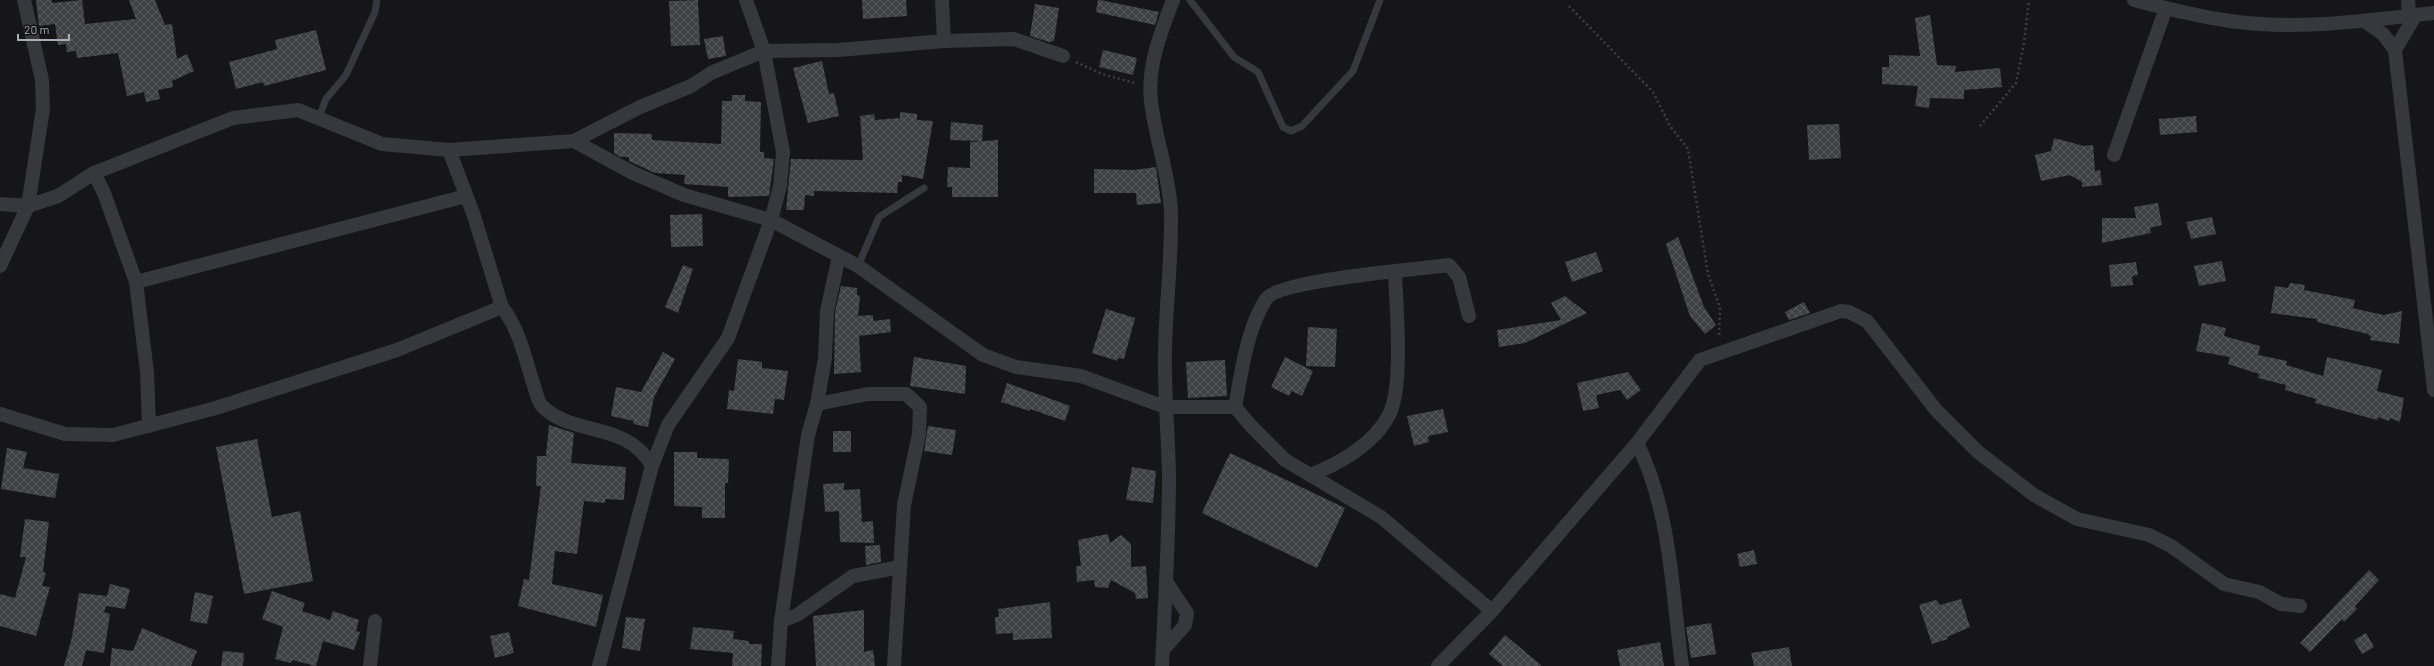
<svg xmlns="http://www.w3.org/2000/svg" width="2434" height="666" font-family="Barlow,sans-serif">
<defs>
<pattern id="building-cross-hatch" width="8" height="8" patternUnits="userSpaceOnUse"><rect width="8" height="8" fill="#404145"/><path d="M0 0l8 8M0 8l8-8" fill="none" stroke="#595a5e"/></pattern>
</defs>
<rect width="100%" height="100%" fill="#161618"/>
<g fill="url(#building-cross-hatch)">
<polygon points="36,0 52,0 52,3 82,0 85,24 136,19 129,0 155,0 165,25 172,24 177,59 187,54 194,71 172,81 173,87 158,90 160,99 146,102 144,92 127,96 118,53 77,58 76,51 67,52 66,44 58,45 55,24 39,26"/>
<polygon points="698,0 700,45 671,46 669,1"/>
<polygon points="862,0 906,0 907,16 863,19"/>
<polygon points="1098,0 1100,0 1159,12 1155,25 1096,12"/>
<polygon points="1035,4 1059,8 1054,41 1049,42 1030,36"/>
<polygon points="1930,15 1937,65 1956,66 1955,72 2000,68 2002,87 1964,90 1964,99 1930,98 1929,108 1915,106 1918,86 1882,84 1882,67 1889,67 1889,55 1920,56 1915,18"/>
<polygon points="316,30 326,70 264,86 263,82 236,89 229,62 277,49 275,40"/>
<polygon points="723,36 726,56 708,59 704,39"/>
<polygon points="1103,50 1137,58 1133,75 1099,67"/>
<polygon points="822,61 829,94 834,93 839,116 808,123 793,68"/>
<polygon points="732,95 745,95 745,101 761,102 760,152 764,152 764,158 774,159 769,196 728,197 728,187 684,184 685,175 655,173 629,161 629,157 621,157 614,153 614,133 652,134 652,140 721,144 722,101 732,101"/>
<polygon points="900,112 917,114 917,120 933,121 923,179 902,175 902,182 898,182 897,193 814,191 814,196 805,195 804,210 786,210 791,159 863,160 860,116 874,114 875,120 900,118"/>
<polygon points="2196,116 2197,132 2160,135 2159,119"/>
<polygon points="951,122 983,125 982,141 950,140"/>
<polygon points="1839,124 1841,158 1809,160 1807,125"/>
<polygon points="2054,138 2084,146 2093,145 2095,171 2100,170 2102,185 2082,187 2082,182 2070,175 2041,181 2035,155 2051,151"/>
<polygon points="998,140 998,197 952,197 952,187 947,187 948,167 970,168 970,142"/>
<polygon points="1156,167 1161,203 1137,205 1136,193 1094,193 1094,169 1134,170"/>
<polygon points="2158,203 2162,225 2150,228 2151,233 2102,243 2102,218 2136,218 2134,207"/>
<polygon points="702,214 703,246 671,247 670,215"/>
<polygon points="2212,217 2216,234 2191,239 2186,222"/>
<polygon points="1678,237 1704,307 1716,325 1705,334 1690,316 1666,244"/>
<polygon points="1596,252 1603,271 1572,282 1565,262"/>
<polygon points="2222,261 2226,281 2199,286 2194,266"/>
<polygon points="2136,262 2138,275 2132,276 2133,285 2111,287 2109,265"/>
<polygon points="683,265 693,269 678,313 665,307"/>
<polygon points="2290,283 2305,285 2304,290 2355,300 2353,308 2356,309 2384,315 2402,311 2399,344 2370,340 2371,337 2368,334 2317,322 2317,319 2271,313 2275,286 2288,288"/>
<polygon points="841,286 857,288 857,295 860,296 858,316 873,315 873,321 890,319 891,332 859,336 861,372 834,374 835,312"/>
<polygon points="1565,296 1587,313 1525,343 1499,347 1497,330 1561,320 1551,303"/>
<polygon points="1804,302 1810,313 1789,320 1785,312"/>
<polygon points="1106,309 1135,318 1124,359 1118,358 1118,361 1092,353"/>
<polygon points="2202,323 2226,328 2224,336 2260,346 2258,355 2287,361 2286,365 2323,376 2327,357 2382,370 2377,391 2404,398 2400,422 2390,418 2389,421 2378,417 2377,420 2315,403 2316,399 2285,390 2286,385 2258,378 2259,374 2228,364 2230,357 2196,351"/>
<polygon points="1308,327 1337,329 1335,367 1306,366"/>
<polygon points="663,352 675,359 654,397 648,427 633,424 634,421 611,416 616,387 641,392"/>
<polygon points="914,357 966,366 965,394 910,386"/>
<polygon points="1285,357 1313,371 1302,396 1292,391 1289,396 1271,387"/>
<polygon points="738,359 762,362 762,368 788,371 784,400 775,399 773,414 727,409 729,390 734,391"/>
<polygon points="1225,360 1227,396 1188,398 1186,362"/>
<polygon points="1628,372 1641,390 1627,400 1620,390 1596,395 1599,408 1583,411 1577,383"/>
<polygon points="1007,383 1070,406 1065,421 1030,409 1030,411 1001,402"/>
<polygon points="1443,409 1448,432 1428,436 1429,442 1414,446 1407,416"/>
<polygon points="549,425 574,433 571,463 626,467 624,500 605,499 605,503 584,501 577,554 555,551 552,584 603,595 596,627 518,606 524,579 529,580 541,486 536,486 537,456 546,456"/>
<polygon points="928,426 956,430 952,455 924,451"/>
<rect x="833" y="431" width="18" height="21"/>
<polygon points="257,439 272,517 300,511 313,581 244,594 216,447"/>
<polygon points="7,448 27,452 23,468 59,474 55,498 1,489"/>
<polygon points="674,452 697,452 697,458 729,459 728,483 725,483 725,518 702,518 702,507 674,506"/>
<polygon points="1230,453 1345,508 1317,568 1202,513"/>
<polygon points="1132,467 1156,471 1153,503 1126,500"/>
<polygon points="844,483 844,490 860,489 862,522 873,521 874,543 840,542 839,511 825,512 823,484"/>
<polygon points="25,519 49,522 43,572 46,573 42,586 50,587 36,636 0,626 0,594 15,598 26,557 20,557"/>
<polygon points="1108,534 1110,543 1121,535 1131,544 1131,567 1146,566 1148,598 1136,599 1135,593 1111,580 1108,588 1095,587 1094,580 1077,582 1076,566 1081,566 1078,540"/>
<polygon points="880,545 881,562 866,565 865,546"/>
<polygon points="1754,550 1757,564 1740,567 1737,554"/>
<polygon points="2369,570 2379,580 2355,606 2357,609 2344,622 2342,619 2310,652 2300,643"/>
<polygon points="110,584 130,589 125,609 106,606 104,612 110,614 104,653 86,650 82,666 64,666 72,637 79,593 107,596"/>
<polygon points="272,591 305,603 302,611 330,620 333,611 359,620 356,631 360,632 354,650 323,641 316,666 292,660 291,663 275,659 283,627 262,619"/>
<polygon points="195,592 213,596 207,624 190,621"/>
<polygon points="1961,599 1970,627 1947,637 1948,639 1932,644 1919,605 1936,600 1940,605"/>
<polygon points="1050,602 1052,638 1013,640 1013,633 996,634 995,617 999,617 998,609"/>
<polygon points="864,610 864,652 873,650 875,666 816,666 813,616"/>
<polygon points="626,617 645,619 640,651 622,648"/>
<polygon points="1711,623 1716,654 1691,658 1686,627"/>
<polygon points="693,627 734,631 733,639 749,641 749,644 762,644 761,666 732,666 733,653 690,649"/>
<polygon points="142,628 197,651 191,666 110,666 112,648 133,651"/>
<polygon points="509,632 514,653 495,658 490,636"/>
<polygon points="2366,633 2374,647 2362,654 2354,640"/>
<polygon points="1505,635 1542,666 1503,666 1489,654"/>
<polygon points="1660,642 1664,666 1620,666 1617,650"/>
<polygon points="1789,647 1792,666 1754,666 1751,653"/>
<polygon points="223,651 244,653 243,666 221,666"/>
</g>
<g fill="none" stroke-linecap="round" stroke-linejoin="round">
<g stroke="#3d3f44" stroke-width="2.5" stroke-dasharray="2 3" stroke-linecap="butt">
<polyline points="1569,6 1653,92 1670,126 1688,149 1708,274 1720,308 1719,337"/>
<polyline points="1076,62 1102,74 1135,83"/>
<polyline points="1980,126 2016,83 2024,43 2029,0"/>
</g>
<g stroke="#37383d" stroke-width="7">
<polyline points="1190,0 1234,57 1258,72 1283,127 1291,131 1302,126 1353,71 1380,0"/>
<polyline points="318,119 326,99 346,75 375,12 377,0"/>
<polyline points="858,266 879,217 924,188"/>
</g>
<g stroke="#37383d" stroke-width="14">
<polyline points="746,0 764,51 839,50 944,41 942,0"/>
<path d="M2134 0C2168 9 2203 18 2238 22 2304 30 2369 20 2434 13"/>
<polyline points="2408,0 2409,17"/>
<polyline points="2366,22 2383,34 2395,50 2434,390"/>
<polyline points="944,41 1014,39 1063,56"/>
<polyline points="2395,50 2415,16"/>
<polyline points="574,141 638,108 691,86 711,73 764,51 783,152 780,186 771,220 728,338 668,425 652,466 599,666"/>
<polyline points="449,150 474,216 502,307"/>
<polyline points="2114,155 2166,8"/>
<polyline points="94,173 104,193 136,282 466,196"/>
<path d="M0 204 28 206 58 196 94 173 233 118 298 110 382 144 449 150 574 141 633 173 684 195 771 220 858 266 983 355 1016 367 1081 376 1165 407H1235C1242 371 1246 331 1266 299 1278 280 1420 269 1449 265L1459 277 1469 316"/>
<polyline points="0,266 28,206 43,109 42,80 24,0"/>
<polyline points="136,282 147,372 149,426"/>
<polyline points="817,404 868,394 906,394 920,407 919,434 904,505 894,666"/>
<polyline points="1235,407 1251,426 1285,460 1381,517 1492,611"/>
<path d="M0 414 65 434 113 435 216 408 397 350 502 307C519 329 525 357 533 383 536 390 537 401 542 406 572 437 626 420 652 466"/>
<path d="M1637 443C1671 511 1672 592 1682 666"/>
<path d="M1310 475C1339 464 1374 444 1389 415 1404 385 1396 307 1395 272"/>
<polyline points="781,621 797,615 853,576 900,567"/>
<polyline points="1163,650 1185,625 1187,613 1167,583"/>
<polyline points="370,666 375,621"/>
<polyline points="778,666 781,621 808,435 817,404 825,358 827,311 839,256"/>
<path d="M1162 666C1165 602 1169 538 1169 474 1168 432 1164 391 1165 349 1166 303 1172 257 1171 211 1169 173 1155 138 1151 101 1147 66 1161 32 1173 0"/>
<polyline points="1438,666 1492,611 1637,443 1700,360 1841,311 1849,312 1867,321 1936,410 1978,452 2034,495 2077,519 2149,535 2171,546 2224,584 2259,592 2281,604 2300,606"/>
</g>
</g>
<path d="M18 34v6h51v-6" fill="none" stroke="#a8adb8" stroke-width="2"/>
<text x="24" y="34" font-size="12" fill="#a8adb8" stroke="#111113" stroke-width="3" paint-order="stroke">20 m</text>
</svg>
